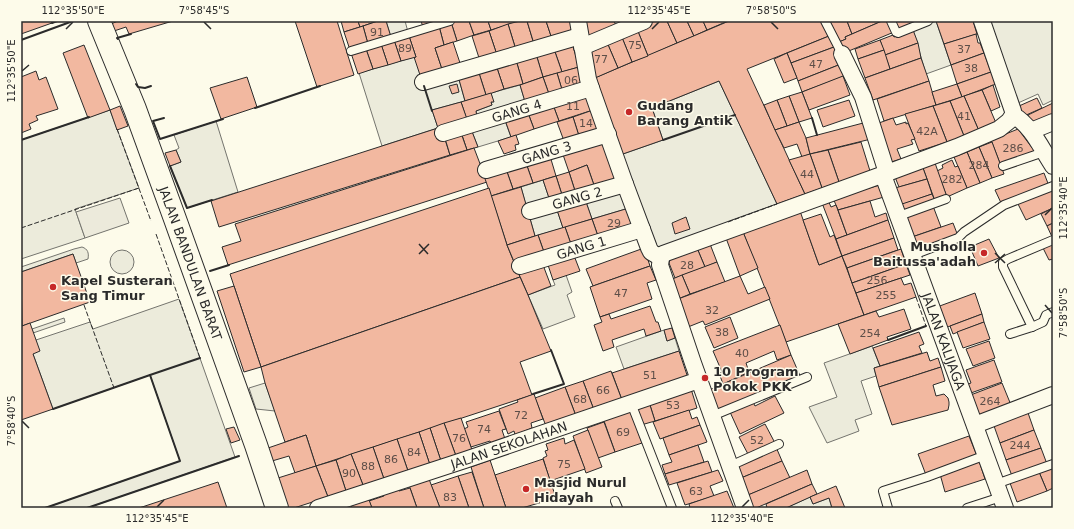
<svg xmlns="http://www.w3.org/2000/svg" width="1074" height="529" font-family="'DejaVu Sans',sans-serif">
<rect width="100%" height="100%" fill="#fdfbea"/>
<g fill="#ecebdb" stroke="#74746e">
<polygon points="386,21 405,21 408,32 391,37"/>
<polygon points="936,21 951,65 926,74 913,30"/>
<polygon points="989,21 1053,21 1053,100 1043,105 1038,94 1018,103"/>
<polygon points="414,57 458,76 465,101 432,110 438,128 382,146 359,73"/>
<polygon points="719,81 777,204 656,249 620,155 663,140 652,108"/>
<polygon points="520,85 526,105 477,117 476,111 492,105 491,102 493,102 491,93"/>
<polygon points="110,110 139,188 75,209 85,238 21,259 21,140"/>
<polygon points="504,118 511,137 478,147 471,129"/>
<polygon points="216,121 238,192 187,208 170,166 181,162 176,150 179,148 174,135"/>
<polygon points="543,180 550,201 527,209 521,187"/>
<polygon points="619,189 629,208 592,219 585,199"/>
<polygon points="556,207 563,228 535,236 529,215"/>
<path d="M82 247C88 249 89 253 88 259L76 263 73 254 21 272V267L74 249Z"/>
<circle cx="122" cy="262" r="12"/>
<polygon points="566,275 572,292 567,295 575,317 543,329 528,295 555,285 553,280"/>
<polygon points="179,299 235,457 87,508 45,508 180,461 150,375 53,409 33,354 36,340 90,322 93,329"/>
<polygon points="64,318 65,322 33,333 32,329"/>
<polygon points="664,330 667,341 675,338 679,351 624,369 616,347"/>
<polygon points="872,346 880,366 874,368 876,376 861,381 872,414 855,420 859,431 827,443 809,407 837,397 824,363"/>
<polygon points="265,383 275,411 256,409 249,388"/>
<polygon points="810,497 813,504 829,498 832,508 786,508"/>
</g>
<polygon fill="#eceadb" stroke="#74746e" points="120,198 129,223 85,238 76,212"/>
<g fill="#f2b8a0" stroke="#2b2b2b">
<polygon points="21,21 51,21 52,23 21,34"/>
<polygon points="118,21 173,21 129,34 126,27 114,31 111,24"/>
<polygon points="295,21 337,21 354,75 317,87"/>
<polygon points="341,21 358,21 360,27 344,32"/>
<polygon points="358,21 374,21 375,22 360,27"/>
<polygon points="378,21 386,21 391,37 368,44 363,26"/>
<polygon points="421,21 443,21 423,27"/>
<polygon points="456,21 469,21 474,35 457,41 451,22"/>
<polygon points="469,21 488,21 491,30 474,35"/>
<polygon points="488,21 514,21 514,23 491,30"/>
<polygon points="520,21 527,21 534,44 516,50 508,24"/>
<polygon points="527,21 546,21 552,39 534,44"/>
<polygon points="546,21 573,21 575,33 552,39"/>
<polygon points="583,21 614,21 617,28 586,40"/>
<polygon points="655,21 667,21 677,43 648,56 637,29"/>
<polygon points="667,21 687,21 694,36 677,43"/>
<polygon points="687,21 703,21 707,30 694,36"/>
<polygon points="703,21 728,21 707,30"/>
<polygon points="729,21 822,21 829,36 747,69 805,194 777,204 719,81 652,108 663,140 620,155 592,79"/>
<polygon points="831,21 847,21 852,34 845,37 846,39 839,42 829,22"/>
<polygon points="847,21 882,21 852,34"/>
<polygon points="882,21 889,21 894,32 844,53 839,42 846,39 845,37"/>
<polygon points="894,21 918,21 897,30"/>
<polygon points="936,21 973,21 977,34 944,44"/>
<polygon points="451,22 457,41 444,45 439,26"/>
<polygon points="508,24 516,50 497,55 489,31"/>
<polygon points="363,26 368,44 350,50 344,32"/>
<polygon points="439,26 444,45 435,48 443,72 421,78 414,57 416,57 409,36"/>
<polygon points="637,29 648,56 632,62 621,35"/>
<polygon points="913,30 918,43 885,55 880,40 893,35 894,37"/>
<polygon points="489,31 497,55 480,61 472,36"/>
<polygon points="976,34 978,43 980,43 984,53 951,65 944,44"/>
<polygon points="621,35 632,62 618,68 606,40"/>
<polygon points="409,36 416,57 401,61 394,40"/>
<polygon points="829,36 834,47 791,63 787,53"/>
<polygon points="394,40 401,61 388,65 381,44"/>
<polygon points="606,40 618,68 595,78 588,47"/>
<polygon points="880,40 884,50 858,59 855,49"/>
<polygon points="453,42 461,66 443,72 435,48"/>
<polygon points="572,43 579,67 562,72 554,49"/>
<polygon points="918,43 921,58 890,69 885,55"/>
<polygon points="381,44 388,65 373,69 366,49"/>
<polygon points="84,45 110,110 88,118 63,53"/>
<polygon points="834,47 841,64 798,81 791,63"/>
<polygon points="366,49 373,69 358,74 351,53"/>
<polygon points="554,49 562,72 543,77 536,54"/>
<polygon points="884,50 890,69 865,78 858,59"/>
<polygon points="787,53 797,78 784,83 774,59"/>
<polygon points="984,53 991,72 957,84 951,65"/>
<polygon points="536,54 543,77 523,84 516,60"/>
<polygon points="921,58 929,81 873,100 865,78"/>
<polygon points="516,60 523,84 504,89 496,65"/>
<polygon points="841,64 845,76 802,92 798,81"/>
<polygon points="496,65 504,89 486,95 478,70"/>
<polygon points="579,67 586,87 563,93 557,73"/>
<polygon points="478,70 486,95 465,101 458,76"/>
<polygon points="36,71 39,80 46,77 58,109 36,116 38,120 29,124 31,129 21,133 21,77"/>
<polygon points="991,72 996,84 962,97 957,84"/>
<polygon points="557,73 563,93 550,97 543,77"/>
<polygon points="843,76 850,95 809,110 802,92"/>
<polygon points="247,77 257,107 221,119 210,88"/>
<polygon points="543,77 550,97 526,105 520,85"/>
<polygon points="929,81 936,105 884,121 877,99"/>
<polygon points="457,84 459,92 452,94 449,86"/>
<polygon points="957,84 962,97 936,105 932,92"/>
<polygon points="993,85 1000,107 991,111 982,90"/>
<polygon points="982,90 996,123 979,131 964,96"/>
<polygon points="587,92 593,110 559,121 552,102"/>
<polygon points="802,92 812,118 799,122 789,96"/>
<polygon points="491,93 494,102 491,102 492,105 476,111 477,117 467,120 461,102"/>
<polygon points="789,96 799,122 787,126 777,100"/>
<polygon points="964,96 979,131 964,136 950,101"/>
<polygon points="1037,98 1042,108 1024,116 1019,106"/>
<polygon points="777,100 787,126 775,130 764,105"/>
<polygon points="849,100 855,116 823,127 817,110"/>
<polygon points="950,101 964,136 947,142 933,106"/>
<polygon points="461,102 468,122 438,128 432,110"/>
<polygon points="552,102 559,121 534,129 527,110"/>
<polygon points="1053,103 1053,119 1033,125 1028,115"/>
<polygon points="120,106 128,126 117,130 110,110"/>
<polygon points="933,106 947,142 919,151 905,114"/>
<polygon points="593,110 601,130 579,136 573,117"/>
<polygon points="528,113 534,129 511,137 505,120"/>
<polygon points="573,117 579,136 564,141 557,122"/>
<polygon points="893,118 896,125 906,122 906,124 908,123 915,139 911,140 913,144 897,149 901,159 888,163 876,124"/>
<polygon points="799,122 806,138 810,154 802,157 797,144 784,148 775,130"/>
<polygon points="867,122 871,139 810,154 806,138"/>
<polygon points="441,127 450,155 219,227 211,201"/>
<polygon points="471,129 478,147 467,150 461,132"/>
<polygon points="1018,129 1036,153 1001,166 991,140"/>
<polygon points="460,130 467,150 450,155 444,135"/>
<polygon points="601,133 618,181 595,188 587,165 569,172 560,146"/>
<polygon points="516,135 519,144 515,145 516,150 504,154 498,141"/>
<polygon points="861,142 870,171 839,182 828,150"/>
<polygon points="992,142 1004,174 992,178 979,147"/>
<polygon points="979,147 992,178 980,183 967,152"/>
<polygon points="474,148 487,182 228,265 222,247 241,241 235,224"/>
<polygon points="176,150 181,162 170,166 165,153"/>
<polygon points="828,150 839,182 822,188 810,154"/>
<polygon points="967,152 980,183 967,188 954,157"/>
<polygon points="810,154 822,188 805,194 789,160"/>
<polygon points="550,156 556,176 533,183 526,163"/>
<polygon points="952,160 955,167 958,166 967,188 947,197 937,171 943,168 942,165"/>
<polygon points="526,163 533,183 513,189 505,166"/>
<polygon points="935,163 947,197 935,201 923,168"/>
<polygon points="587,165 595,188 576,194 569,172"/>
<polygon points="505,166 513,189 491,196 483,173"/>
<polygon points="923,168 927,179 899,187 895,177"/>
<polygon points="569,172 576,194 563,198 556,176"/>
<polygon points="1044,173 1049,186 1002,205 995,190"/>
<polygon points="556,176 563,198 550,201 543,180"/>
<polygon points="927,179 932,194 901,205 895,188"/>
<polygon points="880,185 884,197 838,210 833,198"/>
<polygon points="521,187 535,236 507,245 491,196"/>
<polygon points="1053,187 1053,208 1026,220 1017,202"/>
<polygon points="489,188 507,245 520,277 261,367 230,274"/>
<polygon points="932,194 935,201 905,213 902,204"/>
<polygon points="585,199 592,219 563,228 556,207"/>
<polygon points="828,200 831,207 836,205 847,235 836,239 822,203"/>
<polygon points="870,201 875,217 886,213 888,220 847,235 838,210"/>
<polygon points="933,206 941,227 912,237 905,216"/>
<polygon points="629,208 636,227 599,239 592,219"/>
<polygon points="1053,208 1053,223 1047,226 1041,214"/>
<polygon points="800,211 819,265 842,256 864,315 786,342 743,232"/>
<polygon points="821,214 830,237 834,235 842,256 819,265 803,220"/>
<polygon points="686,217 690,229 675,234 672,223"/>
<polygon points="592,219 599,239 572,247 565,227"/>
<polygon points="888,220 894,238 842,256 836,239"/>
<polygon points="953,223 958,236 917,250 912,237"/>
<polygon points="1053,223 1053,239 1047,226"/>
<polygon points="565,227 572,247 545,255 538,235"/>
<polygon points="743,232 758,268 740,276 726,238"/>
<polygon points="538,235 545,255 515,264 507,245"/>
<polygon points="894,238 898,250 847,268 842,256"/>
<polygon points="989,239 999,258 978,266 970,247"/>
<polygon points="1053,242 1053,259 1049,260 1042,246"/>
<polygon points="710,244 717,262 705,267 697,248"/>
<polygon points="644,248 650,266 593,286 586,269"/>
<polygon points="697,248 705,267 675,278 669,263 670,260 673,257"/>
<polygon points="901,249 906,264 852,283 847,268"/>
<polygon points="573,253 580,271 553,280 547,262"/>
<polygon points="73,254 90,302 22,326 21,272"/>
<polygon points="717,262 725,282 690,294 682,275"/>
<polygon points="906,264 910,275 856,293 852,283"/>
<polygon points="543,265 551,286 528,295 518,272"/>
<polygon points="650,266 656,280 647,283 652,299 600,317 590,287"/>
<polygon points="682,275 690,294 678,299 670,280"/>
<polygon points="740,276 748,294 765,287 770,299 705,325 703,321 688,327 678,299"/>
<polygon points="520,277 528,295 551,351 520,362 532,395 316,466 306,435 285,442 265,383 261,367"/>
<polygon points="901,278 904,285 911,283 916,297 864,315 856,293"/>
<polygon points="234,286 261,367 244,372 217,291"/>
<polygon points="975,293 982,314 945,328 937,307"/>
<polygon points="650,306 656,322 658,322 661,331 646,336 644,329 612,340 614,347 603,351 594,325 602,322 600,317 609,314 611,319"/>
<polygon points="904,309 911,329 887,337 888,340 850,354 838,324 876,311 879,317"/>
<polygon points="982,314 984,322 953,334 950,326"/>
<polygon points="730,317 738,338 714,348 705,327"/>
<polygon points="984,322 990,339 963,348 957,332"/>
<polygon points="30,323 40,351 33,354 53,409 21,420 21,324 22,326"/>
<polygon points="780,325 791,355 777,360 774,351 746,363 749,372 723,384 719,373 722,372 713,351"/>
<polygon points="672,328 675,338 667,341 664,330"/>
<polygon points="919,332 924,344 919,346 922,353 880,366 873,348"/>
<polygon points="989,341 995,358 973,366 966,349"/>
<polygon points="679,351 688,378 622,400 612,373"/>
<polygon points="927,352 930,361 938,358 941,367 879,387 874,368"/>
<polygon points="791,355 801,378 717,412 709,390"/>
<polygon points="994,360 1002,382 968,394 966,385 971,383 966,370"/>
<polygon points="941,367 945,381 933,385 936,396 944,394 948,398 949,402 949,405 948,410 892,425 879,387"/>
<polygon points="611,371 622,400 594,410 583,381"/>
<polygon points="583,381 594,410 576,416 565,387"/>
<polygon points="1002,383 1011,405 977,418 968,396"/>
<polygon points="565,387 576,416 546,426 535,398"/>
<polygon points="691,389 697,408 655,421 649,402"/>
<polygon points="534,394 543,419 531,423 532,428 515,435 514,431 508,434 499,409 518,402 517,400"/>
<polygon points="775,396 784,413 740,434 730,412 753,402 755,406"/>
<polygon points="649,402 655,421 641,425 634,406"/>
<polygon points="630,409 642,443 615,452 603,418"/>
<polygon points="689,410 692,419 697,417 700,425 660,439 653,422"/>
<polygon points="1027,410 1034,430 1000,443 993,423"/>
<polygon points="499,411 506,429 502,430 505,439 491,443 490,441 471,447 464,429 468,427 466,422"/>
<polygon points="461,418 472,450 456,456 444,423"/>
<polygon points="604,422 615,452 598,458 587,428"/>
<polygon points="444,423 456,456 441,461 430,428"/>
<polygon points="765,424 775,443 749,456 739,437"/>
<polygon points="700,425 707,442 669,455 663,438"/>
<polygon points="234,427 240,440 231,443 226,429"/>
<polygon points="430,428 441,461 430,465 419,432"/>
<polygon points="588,430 602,467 586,473 573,436"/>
<polygon points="1034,430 1041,448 1006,460 1000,443"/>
<polygon points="419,432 430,465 408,471 397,439"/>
<polygon points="306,435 316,466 295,473 289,456 272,461 268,448"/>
<polygon points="969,436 977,456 926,475 918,454"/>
<polygon points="564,438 565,444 574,440 585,469 550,481 543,458 547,456 545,451 548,450 546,444"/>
<polygon points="397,439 408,471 384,479 373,447"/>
<polygon points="698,445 704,462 665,474 662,465 672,462 669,455"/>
<polygon points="373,447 384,479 363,485 351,454"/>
<polygon points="776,447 782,461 741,478 736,465"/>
<polygon points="1041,448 1047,464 1012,476 1006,460"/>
<polygon points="351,454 363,485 346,491 336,460"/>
<polygon points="543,459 556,498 522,508 506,508 495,475"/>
<polygon points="336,460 346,491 328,497 316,466"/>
<polygon points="490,460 506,508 484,508 471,467"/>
<polygon points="708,461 712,472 669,485 665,474"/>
<polygon points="782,461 790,478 748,495 741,478"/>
<polygon points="979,461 985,479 945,492 940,474"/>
<polygon points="1053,461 1053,488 1047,491 1037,467"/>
<polygon points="316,466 328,497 294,508 287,508 278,478"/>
<polygon points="718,470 723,481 710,486 714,496 685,505 677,483"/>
<polygon points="807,470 812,484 756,508 753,508 748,495"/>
<polygon points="472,472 484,508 469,508 458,476"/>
<polygon points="1039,472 1047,491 1017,502 1010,483"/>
<polygon points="458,476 469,508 440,508 431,485"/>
<polygon points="429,479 440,508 417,508 409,485"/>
<polygon points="218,482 227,508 139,508"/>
<polygon points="812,484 817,494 786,508 767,508 766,504"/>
<polygon points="836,486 845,508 832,508 829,498 813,504 810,497"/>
<polygon points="398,487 399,491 410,488 417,508 372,508 369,501 384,496 383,492"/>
<polygon points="727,491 734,508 690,508 689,504"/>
<polygon points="368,497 372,508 352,508 350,503"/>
</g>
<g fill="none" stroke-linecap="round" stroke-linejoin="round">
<g stroke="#2b2b2b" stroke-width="10">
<g id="lane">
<polyline points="825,21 842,54"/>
<polyline points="891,21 896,32 898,33 928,21"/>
<polyline points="351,51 450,21"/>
<polyline points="1003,166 1044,152"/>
<polyline points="899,216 946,199"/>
<polyline points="913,255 958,238 964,232 1004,205 1053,186"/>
<polyline points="1032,327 1003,267 1003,262 1008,259 1053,240"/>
<polyline points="1010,334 1032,327 1043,322 1046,315 1053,312"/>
<polyline points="631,403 672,508"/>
<polyline points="712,416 807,377"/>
<polyline points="730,466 779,444"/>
<polyline points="996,484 1053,464"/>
<polyline points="615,501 618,508"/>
<polyline points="888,508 883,491 927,477 986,455"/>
<polyline points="967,508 1001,497"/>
</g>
</g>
<g stroke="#2b2b2b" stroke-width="18">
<g id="street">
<polyline points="578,21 588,79 591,88 625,184 649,248 651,252 661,258"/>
<polyline points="982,21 1013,111 1013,115"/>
<polyline points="582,47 644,21"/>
<polyline points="842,54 863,97 887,173"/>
<polyline points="423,82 580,36"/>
<path d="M1013 115C1032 126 1041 148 1053 166"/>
<polyline points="1031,131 1053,122"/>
<path id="s1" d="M443 133 591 88"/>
<path id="s2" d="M486 170 608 134"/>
<path id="s3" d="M883 175 1005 508"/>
<path id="s4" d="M530 211 625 184"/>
<path id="s5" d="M520 266 642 229"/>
<polyline points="975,425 1053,395"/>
<path id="s6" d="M318 508 465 460 699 380"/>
<polyline points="745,508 693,363 660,265 661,258 663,254 887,173 957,147 999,129 1009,121 1013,115"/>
</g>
</g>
<g stroke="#2b2b2b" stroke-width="24">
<g id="secondary">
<path id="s7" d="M99 21 135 109 175 219 256 445 277 508"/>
</g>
</g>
<use href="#lane" stroke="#fdfbea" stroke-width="8"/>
<use href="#street" stroke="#fdfbea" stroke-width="16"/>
<use href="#secondary" stroke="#fdfbea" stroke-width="22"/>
<g stroke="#2b2b2b" stroke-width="1" stroke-dasharray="5 2" stroke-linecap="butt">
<polyline points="117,129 151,221"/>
<polyline points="728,222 777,204"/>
<polyline points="21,228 139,188"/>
<polyline points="156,234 200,358"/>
<polyline points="916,297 926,326"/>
<polyline points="84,305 114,388"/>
</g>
<g stroke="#2b2b2b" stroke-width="2">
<polyline points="52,23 57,21"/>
<polyline points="118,39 117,38 131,34"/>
<polyline points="21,40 73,21"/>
<polyline points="136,84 138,87 145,88 151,86"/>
<polyline points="424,86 432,111"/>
<polyline points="255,108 320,86"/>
<polyline points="164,118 153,121 160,139 223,119"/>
<polyline points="812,118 817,135"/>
<polyline points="21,140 89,117"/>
<polyline points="663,140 735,115"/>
<polyline points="170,166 187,208 212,200"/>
<polyline points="210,271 229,265"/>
<polyline points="888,340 926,326"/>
<polyline points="533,394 564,384 551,350"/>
<polyline points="53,409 150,375"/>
<polyline points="45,508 180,461 150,375 200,358"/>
<polyline points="87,508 239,456"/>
</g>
</g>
<path fill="none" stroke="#2b2b2b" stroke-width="1.5" d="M204 22 211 29M771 22 778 29M66 29 73 22M652 29 659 22M22 71 29 65M1045 215 1052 208M419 244 428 254M995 253 1005 263M419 254 429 244M995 263 1005 254M1045 305 1052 313M22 421 29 428M157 507 164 500M742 507 749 500"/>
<g fill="#c62828" stroke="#fdfbea" stroke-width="1.5">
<circle cx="629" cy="112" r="4"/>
<circle cx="984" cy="253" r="4"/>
<circle cx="53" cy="287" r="4"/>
<circle cx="705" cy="378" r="4"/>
<circle cx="526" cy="489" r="4"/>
</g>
<g text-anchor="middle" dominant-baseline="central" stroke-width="3" stroke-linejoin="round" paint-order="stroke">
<g font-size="11" fill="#5d4e48">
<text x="377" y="32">91</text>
<text x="635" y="45">75</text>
<text x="405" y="48">89</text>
<text x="964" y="49">37</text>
<text x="601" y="59">77</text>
<text x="816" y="64">47</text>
<text x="971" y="68">38</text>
<text x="571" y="80">06</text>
<text x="573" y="106">11</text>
<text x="964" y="116">41</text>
<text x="586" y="123">14</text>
<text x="927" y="131">42A</text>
<text x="1013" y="148">286</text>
<text x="979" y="165">284</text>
<text x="807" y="174">44</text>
<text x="952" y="179">282</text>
<text x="614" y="223">29</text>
<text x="687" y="265">28</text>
<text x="877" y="280">256</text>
<text x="621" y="293">47</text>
<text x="886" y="295">255</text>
<text x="712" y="310">32</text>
<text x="722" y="332">38</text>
<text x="870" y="333">254</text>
<text x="742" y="353">40</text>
<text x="650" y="375">51</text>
<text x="603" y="390">66</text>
<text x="580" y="399">68</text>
<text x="990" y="401">264</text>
<text x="673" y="405">53</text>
<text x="521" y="415">72</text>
<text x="484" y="429">74</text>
<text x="623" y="432">69</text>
<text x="459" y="438">76</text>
<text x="757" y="440">52</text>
<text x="1020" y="445">244</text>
<text x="414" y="452">84</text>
<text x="391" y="459">86</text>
<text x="564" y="464">75</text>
<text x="368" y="466">88</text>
<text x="349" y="473">90</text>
<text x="696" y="491">63</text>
<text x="450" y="497">83</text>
</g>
<g font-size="13" font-weight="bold" fill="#2b2b2b" stroke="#fdfbea" text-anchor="start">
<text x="637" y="105">Gudang<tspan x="637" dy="15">Barang Antik</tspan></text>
<text x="976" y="246" text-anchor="end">Musholla<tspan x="976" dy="15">Baitussa'adah</tspan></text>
<text x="61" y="280">Kapel Susteran<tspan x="61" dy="15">Sang Timur</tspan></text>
<text x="713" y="371">10 Program<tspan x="713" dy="15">Pokok PKK</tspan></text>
<text x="534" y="482">Masjid Nurul<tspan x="534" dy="15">Hidayah</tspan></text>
</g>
<g font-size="13" fill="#2b2b2b" stroke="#fdfbea">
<text stroke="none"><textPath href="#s1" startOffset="77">GANG 4</textPath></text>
<text stroke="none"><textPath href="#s2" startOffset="63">GANG 3</textPath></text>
<text stroke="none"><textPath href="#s4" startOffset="49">GANG 2</textPath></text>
<text stroke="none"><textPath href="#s5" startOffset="64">GANG 1</textPath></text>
<text stroke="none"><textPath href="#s7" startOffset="259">JALAN BANDULAN BARAT</textPath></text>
<text stroke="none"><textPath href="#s3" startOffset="177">JALAN KALIJAGA</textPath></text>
<text stroke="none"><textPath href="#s6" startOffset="201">JALAN SEKOLAHAN</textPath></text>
</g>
</g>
<rect width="1074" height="529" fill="none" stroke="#fdfbea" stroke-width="44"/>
<rect x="22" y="22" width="1030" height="485" fill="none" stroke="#2b2b2b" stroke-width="1.5"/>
<g font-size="10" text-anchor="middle" fill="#2b2b2b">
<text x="73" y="14">112°35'50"E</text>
<text x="204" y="14">7°58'45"S</text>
<text x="659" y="14">112°35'45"E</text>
<text x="771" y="14">7°58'50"S</text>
<text transform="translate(11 71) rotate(-90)" y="4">112°35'50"E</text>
<text transform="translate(1063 208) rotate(-90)" y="4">112°35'40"E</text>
<text transform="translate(1063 313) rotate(-90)" y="4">7°58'50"S</text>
<text transform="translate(11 421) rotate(-90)" y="4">7°58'40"S</text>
<text x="157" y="522">112°35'45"E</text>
<text x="742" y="522">112°35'40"E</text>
</g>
</svg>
